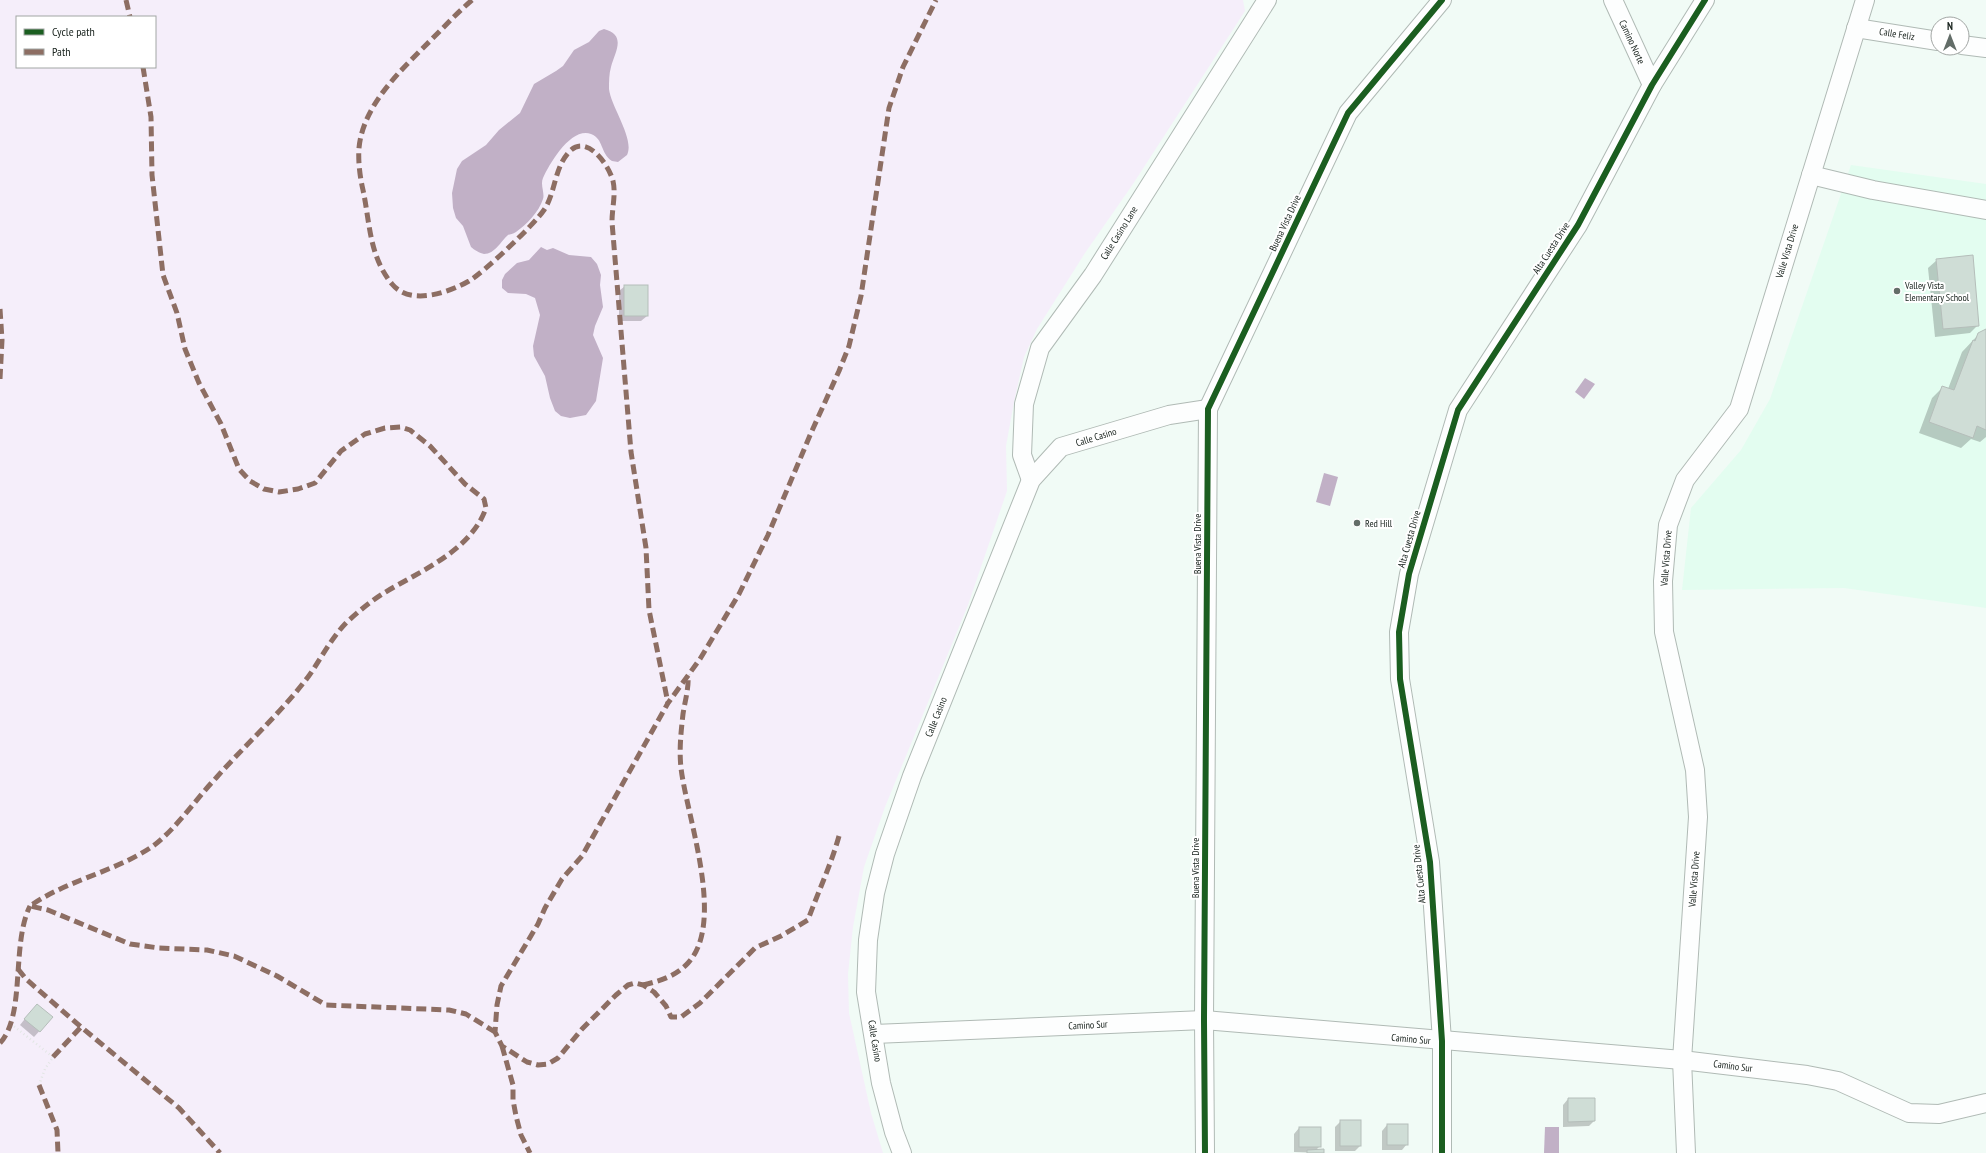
<svg xmlns="http://www.w3.org/2000/svg" width="1986" height="1153" font-family="'PT Sans Narrow',sans-serif">
<rect width="100%" height="100%" fill="#f1fbf6"/>
<polygon fill="#e3fdf0" points="1851,165 1986,184 1986,608 1844,588 1682,590 1691,508 1741,450 1770,399"/>
<path fill="#f5eefa" fill-rule="evenodd" d="M0 0H1243L1245 11 1133 184 1085 253 1037 329 1024 357 1014 402 1006 446 1007 491 968 605 885 807 864 867 853 927 848 974 849 1013 871 1113 883 1153H0ZM17 17H155V67H17Z"/>
<g fill="#c1b0c6">
<path d="M604 29C627 35 615 52 611 67 609 74 609 81 609 89 611 107 635 139 627 155L618 162 612 161C600 153 604 139 591 134 571 127 550 163 543 178 540 185 545 193 543 199 539 212 526 225 516 232 513 234 510 234 508 235 501 241 495 254 484 254 480 253 474 250 471 247L463 226 456 218 453 208 452 193 457 169 462 161 486 145 499 130 520 113 534 84 556 71 563 66 574 50 589 42 599 31Z"/>
<polygon points="541,247 547,250 553,248 569,255 591,257 597,264 601,275 600,285 603,307 595,326 593,335 603,358 596,401 586,415 570,418 561,416 555,411 550,398 545,376 534,356 533,346 540,315 535,298 526,294 508,293 502,288 502,280 505,274 517,263 529,260"/>
<polygon points="1585,378 1595,384 1584,399 1575,392"/>
<polygon points="1324,473 1338,477 1330,506 1316,502"/>
<polygon points="1545,1127 1559,1127 1559,1153 1544,1153"/>
</g>
<g fill="#0003">
<polygon points="1937,260 1978,325 1970,333 1935,337 1928,268"/>
<polygon points="625,286 647,316 641,321 619,321 619,291"/>
<polygon points="1986,330 1986,437 1980,442 1971,439 1961,448 1919,433 1932,398 1943,387 1948,389 1962,352 1979,334"/>
<polygon points="32,1010 52,1017 34,1037 20,1025"/>
<polygon points="1568,1099 1594,1099 1594,1121 1589,1126 1563,1127 1563,1105"/>
<polygon points="1341,1121 1360,1146 1355,1151 1335,1151 1335,1127"/>
<polygon points="1387,1125 1407,1144 1402,1150 1382,1150 1382,1131"/>
<polygon points="1299,1128 1320,1146 1316,1150 1323,1153 1294,1152 1294,1134"/>
</g>
<g fill="#cfddd6" stroke="#b5beba">
<polygon points="1973,255 1979,326 1943,329 1936,259"/>
<rect x="624" y="285" width="24" height="31"/>
<polygon points="1986,329 1986,430 1977,426 1973,438 1929,422 1942,386 1954,390 1973,340 1975,341 1978,333"/>
<polygon points="37,1004 53,1017 40,1032 24,1019"/>
<polygon points="1568,1098 1595,1098 1595,1121 1568,1122"/>
<rect x="1340" y="1120" width="21" height="26"/>
<rect x="1387" y="1124" width="21" height="21"/>
<rect x="1299" y="1127" width="22" height="20"/>
<polygon points="1324,1149 1324,1153 1307,1153 1307,1150"/>
</g>
<g fill="none" stroke-linecap="round" stroke-linejoin="round">
<g stroke="#b0bab5" stroke-width="20">
<g id="minor">
<polyline points="1613,0 1652,85"/>
<polyline points="1856,28 1938,41"/>
<polyline points="1962,45 1986,48"/>
<polyline points="1811,175 1873,190 1986,210"/>
<polyline points="1031,480 1022,455 1024,404 1040,348 1093,275 1267,0"/>
<polyline points="874,1034 1204,1020 1682,1060 1807,1075 1838,1081 1909,1113 1939,1114 1986,1103"/>
<polyline points="902,1153 894,1132 881,1083 866,992 868,940 875,893 885,854 912,776 1031,480 1061,447 1169,415 1208,409"/>
<polyline points="1205,1153 1204,1020 1208,409 1348,113 1442,0"/>
<polyline points="1442,1153 1442,1041 1430,862 1400,679 1399,632 1409,574 1458,410 1578,225 1652,85 1705,0"/>
<polyline points="1686,1153 1682,1060 1698,817 1695,770 1664,632 1663,581 1668,525 1685,480 1739,409 1865,0"/>
</g>
</g>
<polyline stroke="#e2e6e4" stroke-width="2.5" stroke-dasharray="1 3" stroke-linecap="butt" points="11,1024 53,1057 45,1069 39,1085"/>
<use href="#minor" stroke="#fdfefe" stroke-width="18"/>
<g stroke="#8d6e63" stroke-width="5" stroke-dasharray="10 5" stroke-linecap="butt">
<polyline points="126,0 130,17"/>
<path d="M472 0C457 13 444 27 430 41 401 70 363 105 359 148 358 162 360 177 363 190 370 223 369 256 392 284 410 306 448 293 469 281 484 272 533 226 544 210 556 192 554 167 570 151 587 134 609 165 613 181 616 194 612 208 612 222L631 452 646 548 649 610 668 703"/>
<path d="M143 67 151 117 152 175 163 275 177 313 185 349 199 383 221 424 239 469 250 481 264 489 279 492 298 489 315 483 341 451 365 434 385 428 401 427 410 430 430 446 465 484 484 499 486 508C471 551 420 571 384 593 371 601 359 611 347 622 331 638 321 659 308 677 280 714 246 744 216 778 195 800 177 828 153 846 115 872 67 880 30 906L48 910 130 944 159 948 207 950 234 956 277 976 326 1005 449 1010 466 1014 495 1032"/>
<polyline points="0,309 2,340 0,379"/>
<path d="M839 836C831 865 818 892 808 920L781 936 755 948 700 1003 681 1017H671L666 1006 654 992 643 985 635 983 628 985 616 995 582 1029 558 1058 548 1064 538 1065 527 1062 502 1046 495 1032 497 1005 501 986 538 924 545 908 562 879 582 856 668 703 700 659 739 594 768 535 811 433 839 371 849 346 861 296 889 108 903 67 936 0"/>
<polyline points="18,969 26,979 81,1027 179,1108 220,1153"/>
<path d="M643 985C660 981 676 976 688 963 726 922 687 818 681 768 679 750 681 732 683 714 685 701 689 688 688 675"/>
<path d="M0 1043C26 1015 11 944 30 906"/>
<polyline points="502,1046 513,1085 513,1100 516,1116 521,1135 530,1153"/>
<polyline points="53,1057 81,1027"/>
<polyline points="39,1085 57,1130 58,1153"/>
</g>
<g stroke="#fff" stroke-width="8">
<g id="cycleway">
<polyline points="1205,1153 1204,1020 1208,409 1348,113 1442,0"/>
<polyline points="1442,1153 1442,1041 1430,862 1400,679 1399,632 1409,574 1458,410 1578,225 1652,85 1705,0"/>
</g>
</g>
<use href="#cycleway" stroke="#1b5e20" stroke-width="6"/>
</g>
<g fill="#636d68" stroke="#fff" stroke-width="1.5">
<circle cx="1897" cy="291" r="4"/>
<circle cx="1357" cy="523" r="4"/>
</g>
<g text-anchor="middle" dominant-baseline="central" stroke-width="4" stroke-linejoin="round" paint-order="stroke">
<g font-size="10" fill="#17211c" stroke="#fff">
<text transform="translate(1897 34) rotate(9)">Calle Feliz</text>
<text transform="translate(1632 42) rotate(65)">Camino Norte</text>
<text transform="translate(1285 223) rotate(-65)">Buena Vista Drive</text>
<text transform="translate(1119 233) rotate(-58)">Calle Casino Lane</text>
<text transform="translate(1551 248) rotate(-57)">Alta Cuesta Drive</text>
<text transform="translate(1787 251) rotate(-73)">Valle Vista Drive</text>
<text transform="translate(1096 437) rotate(-17)">Calle Casino</text>
<text transform="translate(1409 539) rotate(-74)">Alta Cuesta Drive</text>
<text transform="translate(1197 544) rotate(-90)">Buena Vista Drive</text>
<text transform="translate(1666 558) rotate(-86)">Valle Vista Drive</text>
<text transform="translate(936 717) rotate(-68)">Calle Casino</text>
<text transform="translate(1195 868) rotate(-90)">Buena Vista Drive</text>
<text transform="translate(1419 874) rotate(-96)">Alta Cuesta Drive</text>
<text transform="translate(1694 879) rotate(-86)">Valle Vista Drive</text>
<text transform="translate(1088 1025) rotate(-3)">Camino Sur</text>
<text transform="translate(1411 1039) rotate(5)">Camino Sur</text>
<text transform="translate(875 1041) rotate(81)">Calle Casino</text>
<text transform="translate(1733 1066) rotate(7)">Camino Sur</text>
</g>
<g font-size="10" fill="#17211c" stroke="#fff" text-anchor="start">
<text x="1905" y="285">Valley Vista<tspan x="1905" dy="12">Elementary School</tspan></text>
<text x="1365" y="523">Red Hill</text>
</g>
</g>
<rect x="16" y="16" width="140" height="52" fill="#ffffff" stroke="#a2a6a4"/>
<rect x="24" y="29" width="20" height="6" fill="#1b5e20" stroke="#a2a6a4"/>
<text x="52" y="36" font-size="12" fill="#17211c">Cycle path</text>
<rect x="24" y="49" width="20" height="6" fill="#8d6e63" stroke="#a2a6a4"/>
<text x="52" y="56" font-size="12" fill="#17211c">Path</text>
<g transform="translate(1950 36)"><circle r="19" fill="#ffffff" stroke="#a2a6a4"/>
<path d="M0-3L7 15L0 10L-7 15Z" fill="#636d68"/>
<text y="-6" font-size="11" font-weight="bold" text-anchor="middle" fill="#17211c">N</text>
</g>
</svg>
